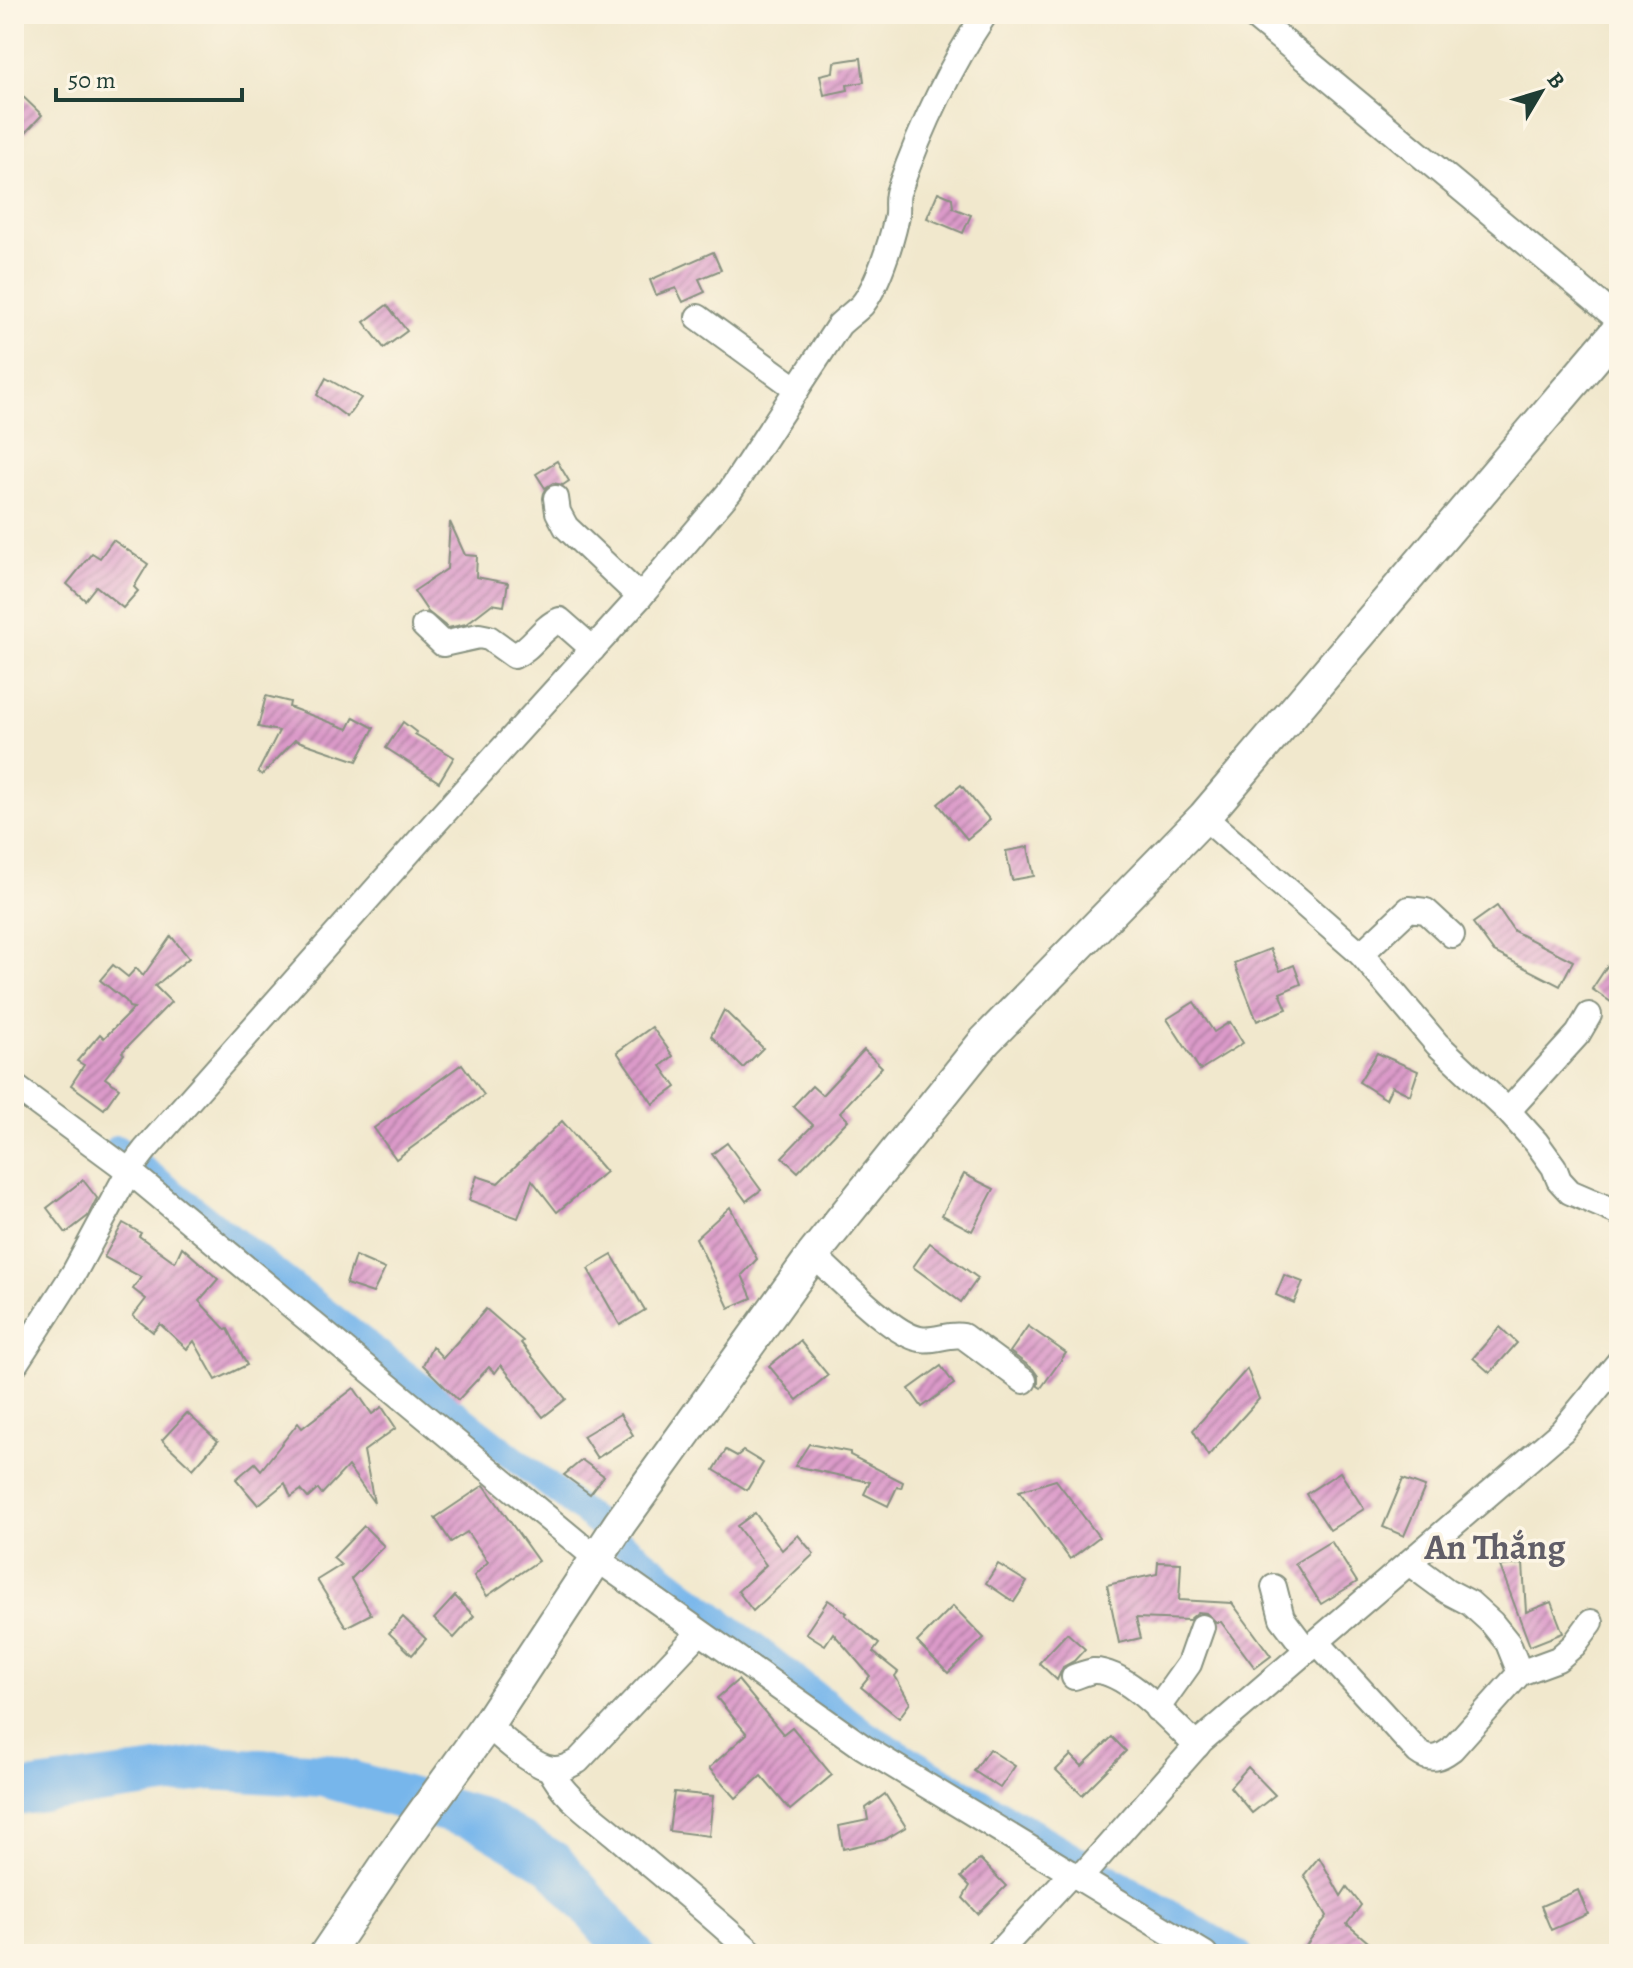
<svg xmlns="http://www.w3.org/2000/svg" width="1633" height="1968" font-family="Alegreya,serif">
<defs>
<pattern id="building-hatch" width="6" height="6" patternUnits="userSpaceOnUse" patternTransform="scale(2)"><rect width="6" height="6" fill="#db9ac9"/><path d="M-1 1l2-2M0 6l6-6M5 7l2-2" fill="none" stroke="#b17fa4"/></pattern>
</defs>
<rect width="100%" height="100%" fill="#fcf5e5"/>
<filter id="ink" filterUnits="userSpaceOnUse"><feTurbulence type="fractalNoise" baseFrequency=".0125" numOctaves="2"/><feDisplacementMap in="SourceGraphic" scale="16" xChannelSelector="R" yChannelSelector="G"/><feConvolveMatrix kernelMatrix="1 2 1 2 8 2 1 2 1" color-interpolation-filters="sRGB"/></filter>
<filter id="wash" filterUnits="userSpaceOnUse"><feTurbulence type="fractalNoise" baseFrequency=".006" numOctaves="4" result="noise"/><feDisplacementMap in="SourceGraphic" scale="32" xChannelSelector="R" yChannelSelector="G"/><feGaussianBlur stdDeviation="1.8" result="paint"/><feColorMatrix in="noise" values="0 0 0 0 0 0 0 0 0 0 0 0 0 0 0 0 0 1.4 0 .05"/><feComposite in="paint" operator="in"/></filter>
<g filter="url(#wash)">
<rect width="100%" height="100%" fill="#f1e8cd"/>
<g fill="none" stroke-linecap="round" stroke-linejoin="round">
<polyline stroke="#77b6eb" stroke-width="26" points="117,1148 867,1734 1240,1954"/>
<polyline stroke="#77b6eb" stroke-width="44" points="14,1794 210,1768 324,1775 481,1820 553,1863 632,1954"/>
</g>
<g id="blocks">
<g fill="url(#building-hatch)">
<polygon points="861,58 864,82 847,85 848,90 824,95 820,75 833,72 834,62"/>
<polygon points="14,88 42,115 25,133 14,123"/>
<polygon points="938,192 952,198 953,208 971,215 963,233 927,218"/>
<polygon points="713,252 721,270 699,279 705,292 683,302 676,288 656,295 650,280"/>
<polygon points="387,305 407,331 384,348 364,322"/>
<polygon points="326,378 361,398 347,417 317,395"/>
<polygon points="557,461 569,481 563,485 553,483 545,488 536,474"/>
<polygon points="450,522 465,555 477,556 476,577 508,583 504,606 492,604 466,624 448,628 428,612 414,591 447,569"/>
<polygon points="113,540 148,564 134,587 138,591 123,608 96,586 85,600 67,584 92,553 100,558"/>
<polygon points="266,696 290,702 289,707 348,729 354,717 374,728 357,761 295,740 262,775 258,772 279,731 258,727"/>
<polygon points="403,722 416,732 415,734 454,757 439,782 386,748"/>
<polygon points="961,785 990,820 967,839 938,804"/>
<polygon points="1028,847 1034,876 1012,880 1006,851"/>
<polygon points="1497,906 1514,931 1573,961 1560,986 1494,952 1473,923"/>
<polygon points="171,936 189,958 155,986 171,1002 122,1052 124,1054 105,1078 119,1088 104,1109 71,1085 84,1065 77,1061 100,1034 104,1038 134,1008 129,1007 126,1001 100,980 113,965 128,977 136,968 143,976"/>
<polygon points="1619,948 1619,990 1611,1002 1592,989"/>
<polygon points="1270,949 1280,971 1294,965 1301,984 1280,993 1287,1009 1257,1021 1234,963"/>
<polygon points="1194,1002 1214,1032 1230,1022 1243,1043 1200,1070 1167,1019"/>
<polygon points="724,1010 763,1048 743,1068 711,1036"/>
<polygon points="652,1027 673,1056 661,1066 676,1087 653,1104 617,1052"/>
<polygon points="864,1050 882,1067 840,1112 848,1120 798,1172 782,1157 813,1125 793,1106 812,1086 822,1095"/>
<polygon points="1377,1053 1418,1071 1410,1095 1392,1086 1386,1099 1359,1082"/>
<polygon points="462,1064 484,1095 396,1159 374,1128"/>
<polygon points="562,1121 606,1172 557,1212 532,1180 518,1218 469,1200 477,1176 498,1183"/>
<polygon points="727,1143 761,1190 746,1201 712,1154"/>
<polygon points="964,1174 994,1189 972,1231 942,1215"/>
<polygon points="83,1180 97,1198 88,1216 66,1233 47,1208"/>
<polygon points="730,1207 757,1259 742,1275 752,1298 729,1308 696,1238"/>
<polygon points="123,1223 141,1233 139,1236 175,1262 182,1247 218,1279 199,1301 226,1330 228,1329 247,1365 216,1380 194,1341 187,1349 160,1324 153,1332 133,1316 146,1299 133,1289 141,1277 104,1257"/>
<polygon points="930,1243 978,1278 961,1302 913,1267"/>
<polygon points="612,1255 645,1310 620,1325 588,1269"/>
<polygon points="355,1256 385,1269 373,1293 346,1284"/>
<polygon points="1284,1275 1303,1282 1294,1303 1276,1295"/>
<polygon points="486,1309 523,1341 521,1343 566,1399 543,1417 501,1365 495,1373 489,1367 458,1400 423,1365 432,1346 443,1358"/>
<polygon points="1028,1326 1066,1353 1041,1388 1038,1386 1038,1376 1033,1369 1010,1352"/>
<polygon points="1500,1327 1517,1343 1490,1373 1473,1358"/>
<polygon points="800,1341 828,1375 797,1400 769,1366"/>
<polygon points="941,1366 954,1384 922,1407 909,1389"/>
<polygon points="1247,1369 1259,1399 1208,1456 1193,1430"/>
<polygon points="354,1388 372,1414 382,1407 396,1428 364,1451 374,1503 348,1466 322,1494 318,1489 308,1498 301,1490 291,1497 285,1483 258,1505 236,1479 255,1463 261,1470 298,1423 302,1428"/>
<polygon points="187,1413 218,1441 193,1469 162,1440"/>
<polygon points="620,1414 633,1435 597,1458 583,1436"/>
<polygon points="809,1444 850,1452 850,1455 903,1482 901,1488 897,1487 888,1506 864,1494 870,1482 795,1466"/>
<polygon points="726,1450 737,1456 743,1451 763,1463 747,1490 714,1470"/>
<polygon points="582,1460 604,1476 590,1494 564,1475"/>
<polygon points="1340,1472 1364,1509 1330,1530 1306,1494"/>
<polygon points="1403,1479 1425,1487 1404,1536 1383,1527"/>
<polygon points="1056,1480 1099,1537 1070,1559 1019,1491"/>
<polygon points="484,1485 538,1561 487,1596 474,1576 488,1562 467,1532 451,1542 435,1518"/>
<polygon points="755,1513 782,1550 798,1535 814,1554 753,1611 738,1591 766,1565 737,1526"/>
<polygon points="364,1526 384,1546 351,1579 371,1614 346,1627 317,1580 341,1565 333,1558"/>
<polygon points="1331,1541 1357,1582 1321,1604 1295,1563"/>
<polygon points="1158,1562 1181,1563 1179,1600 1232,1603 1271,1656 1255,1668 1221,1622 1216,1622 1206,1613 1198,1612 1189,1620 1136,1618 1141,1638 1119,1643 1107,1585 1157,1574"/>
<polygon points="998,1564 1027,1582 1014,1602 986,1583"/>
<polygon points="1523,1564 1526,1612 1551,1602 1563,1633 1530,1646 1500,1566"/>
<polygon points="455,1596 474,1616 454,1638 434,1619"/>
<polygon points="828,1600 847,1613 845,1615 879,1644 873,1652 898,1672 895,1676 910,1703 899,1718 861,1687 870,1676 833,1633 825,1645 806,1633"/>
<polygon points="953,1606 984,1638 948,1673 917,1642"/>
<polygon points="403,1617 426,1639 412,1655 389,1633"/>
<polygon points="1067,1633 1085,1649 1074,1661 1063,1667 1057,1680 1039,1663"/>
<polygon points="738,1680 783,1734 792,1727 832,1775 790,1810 761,1776 736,1798 709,1768 747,1734 717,1698"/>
<polygon points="1112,1737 1126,1751 1082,1795 1056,1770 1071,1755 1082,1766"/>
<polygon points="989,1749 1015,1766 1000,1788 974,1771"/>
<polygon points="1248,1767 1275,1795 1252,1813 1230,1787"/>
<polygon points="674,1792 713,1796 709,1836 669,1831"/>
<polygon points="885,1794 906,1827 884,1840 843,1849 839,1826 868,1820 866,1808"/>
<polygon points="1319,1857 1341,1896 1347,1887 1361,1905 1347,1924 1382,1954 1300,1954 1327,1916 1304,1875"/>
<polygon points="980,1859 1006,1886 978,1914 963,1898 970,1886 961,1877"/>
<polygon points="1578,1890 1588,1914 1551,1930 1541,1906"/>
</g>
</g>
</g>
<g filter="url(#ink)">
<use href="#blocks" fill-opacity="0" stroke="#889280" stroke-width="2"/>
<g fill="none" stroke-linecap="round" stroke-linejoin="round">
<g stroke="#889280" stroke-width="28">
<g id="minor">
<polyline points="1251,14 1619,320"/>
<polyline points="698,317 797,389"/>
<polyline points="556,498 558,512 566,527 640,597"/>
<path d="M424 626 443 644 479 636 489 638 514 656C533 648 541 627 560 620L593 649"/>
<polyline points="1204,817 1361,954 1437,1044 1508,1111 1536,1142 1554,1167 1559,1180 1570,1192 1619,1213"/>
<polyline points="1361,954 1409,909 1426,911 1452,935"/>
<polyline points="14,1086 129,1171 597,1559 863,1747 1205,1954"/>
<polyline points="1508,1111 1578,1034 1589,1015"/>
<path d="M813 1255C837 1276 891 1334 920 1339 935 1342 948 1333 963 1336L1024 1381"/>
<path d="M14 1366 75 1271 129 1171 145 1150 434 824 640 597 730 491 839 325C846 318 855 312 862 305 877 287 891 243 896 220 899 210 895 199 899 190 921 128 949 68 985 14"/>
<polyline points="1409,1563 1447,1591 1470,1603 1492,1623 1508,1643 1520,1673"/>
<polyline points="1274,1587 1282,1618 1307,1651"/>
<path d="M1317 1642 1418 1752C1431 1762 1440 1758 1452 1749L1520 1673 1558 1659 1574 1645 1591 1622"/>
<path d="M1074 1677C1080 1675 1087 1672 1093 1671 1126 1669 1174 1725 1197 1746"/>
<polyline points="1157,1709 1189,1664 1202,1627"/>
<path d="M487 1725C503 1738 532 1767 553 1769 563 1770 570 1765 578 1761L699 1633"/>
<path d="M550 1769C563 1797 593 1816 615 1835 661 1875 709 1912 753 1954"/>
<polyline points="1080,1878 1201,1741 1562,1431 1619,1362"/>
<polyline points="997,1954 1072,1873"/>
</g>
</g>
<g stroke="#889280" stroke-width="36">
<polyline id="tertiary" points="326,1954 393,1855 487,1725 620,1523 813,1255 985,1041 1204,817 1619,329"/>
</g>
<use href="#minor" stroke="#fff" stroke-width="24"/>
<use href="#tertiary" stroke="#fff" stroke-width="32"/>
</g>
</g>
<g text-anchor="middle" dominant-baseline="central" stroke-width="7" stroke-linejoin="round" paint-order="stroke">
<g font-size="36" font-weight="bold" fill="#615e68" stroke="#fcf5e5">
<text x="1495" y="1546">An Thắng</text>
</g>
</g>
<rect width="1633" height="1968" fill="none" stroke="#fcf5e5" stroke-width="48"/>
<g transform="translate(1541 92) rotate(52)" stroke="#fcf5e5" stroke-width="6" paint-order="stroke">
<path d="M0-6L14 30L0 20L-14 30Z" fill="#1f3d34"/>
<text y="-12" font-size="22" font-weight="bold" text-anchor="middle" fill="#1f3d34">B</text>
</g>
<path d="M56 88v12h186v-12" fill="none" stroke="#1f3d34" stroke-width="4"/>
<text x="68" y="88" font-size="24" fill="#1f3d34" stroke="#fcf5e5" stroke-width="6" paint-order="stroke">50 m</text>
</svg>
